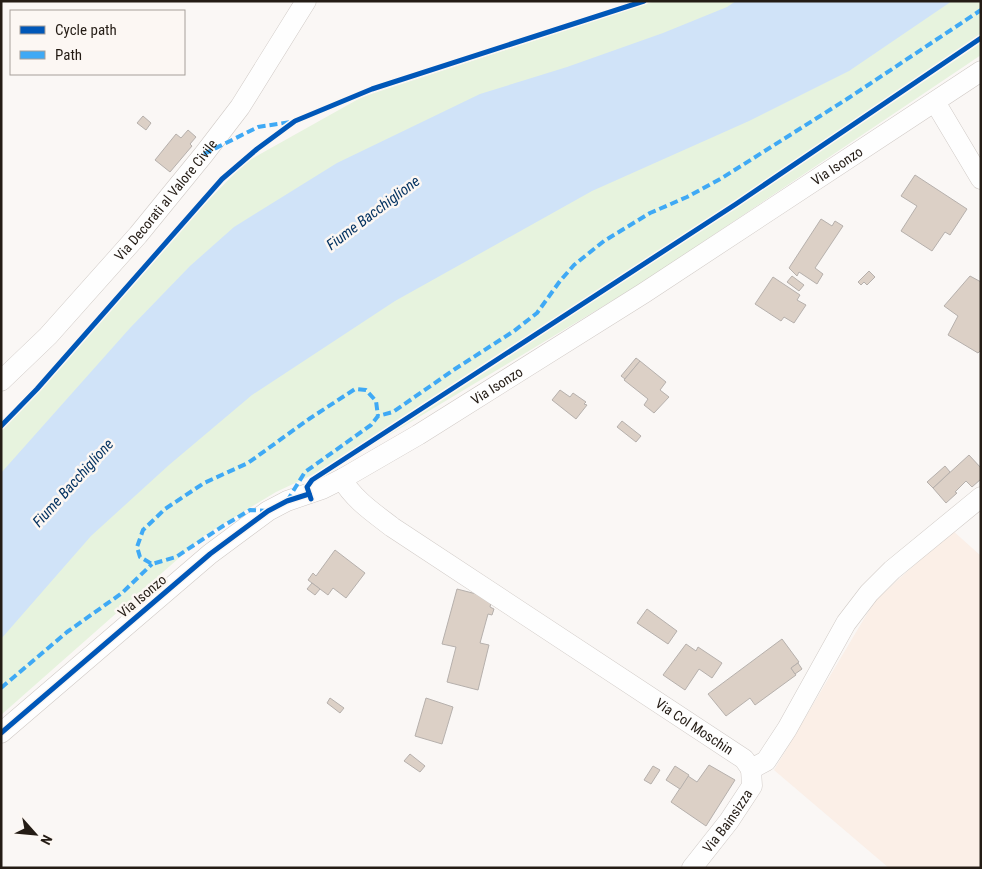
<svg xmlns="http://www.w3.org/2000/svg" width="982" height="869" font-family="'Roboto Condensed',sans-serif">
<rect width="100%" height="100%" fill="#faf7f5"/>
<polygon fill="#fbefe7" points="952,530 981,556 981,868 889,868 774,770 874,602"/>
<polygon fill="#e7f3de" points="655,1 981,1 981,55 645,281 359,453 276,492 205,535 1,715 1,431 154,255 246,162 362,97"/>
<polygon fill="#d0e3f8" points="736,1 952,1 849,71 749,121 592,191 395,301 252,395 169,465 91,536 1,639 1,473 130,328 190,266 234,227 337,163 480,94 567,67 663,33 727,7"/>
<g fill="#dcd0c6" stroke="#b6b0ac">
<polygon points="143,116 151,123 146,130 137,123"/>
<polygon points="188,130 196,137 190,144 192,146 170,172 155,160 176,134 181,138"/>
<polygon points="915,175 967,209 950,235 945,232 932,251 901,231 917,206 901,196"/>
<polygon points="821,219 832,226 835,221 843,226 815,268 823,274 817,284 799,272 797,276 789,268"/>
<polygon points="869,271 875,277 867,285 864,282 861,285 858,282"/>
<polygon points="792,276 804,285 799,291 787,282"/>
<polygon points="970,276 981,282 981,350 978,353 948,335 958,316 944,306"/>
<polygon points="773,277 800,295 797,300 806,305 794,323 784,317 781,321 755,304"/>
<polygon points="636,358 640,361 625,379 621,376"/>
<polygon points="640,361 666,382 660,390 669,397 654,413 644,405 648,399 624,380"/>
<polygon points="560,390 570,397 573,393 586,402 584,404 587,405 576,419 552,400"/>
<polygon points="622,421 641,436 636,442 617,427"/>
<polygon points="969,455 981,468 981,479 972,487 966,481 955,492 957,493 946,503 933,488"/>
<polygon points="945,466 950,472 933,488 927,482"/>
<polygon points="335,550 365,573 346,598 333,588 328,595 308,580 313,573 316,576"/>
<polygon points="312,583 320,589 315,595 307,589"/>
<polygon points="457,589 492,598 490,607 494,609 492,615 488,614 480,643 489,645 478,690 447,682 456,647 442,644"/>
<polygon points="647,609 677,631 668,644 637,623"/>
<polygon points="782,639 799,662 791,668 796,675 755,705 750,698 726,716 708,694"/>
<polygon points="686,644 696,651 698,647 722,663 712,678 699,669 685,690 663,675"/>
<polygon points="798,663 802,669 795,674 791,668"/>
<polygon points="330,698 344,708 340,713 327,703"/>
<polygon points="426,698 453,707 442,744 415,736"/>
<polygon points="410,754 425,766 420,772 404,761"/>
<polygon points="709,765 735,780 706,826 671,802 688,776 697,782"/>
<polygon points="653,766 660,770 651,784 644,780"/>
<polygon points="675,766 689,775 680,789 666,780"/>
</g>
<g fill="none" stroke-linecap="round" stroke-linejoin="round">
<g stroke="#d0cac6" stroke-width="21">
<g id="minor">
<polyline points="935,102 981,179"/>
<path id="s1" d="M1 381 48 336 138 235 204 154 240 107 306 1"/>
<path id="s2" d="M342 479C353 499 374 513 392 527L744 759 751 769"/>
<path id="s3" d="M1 733 210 554 268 511 287 501 322 489 342 479 418 435 644 293 981 71"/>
<polyline points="751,769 766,761 787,729 846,623 869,593 892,570 981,497"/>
<path id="s4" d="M692 868 729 821 752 786 751 769"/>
</g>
</g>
<use href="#minor" stroke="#fefefe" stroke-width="20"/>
<g stroke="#3fa9f5" stroke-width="4" stroke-dasharray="8 4" stroke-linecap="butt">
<polyline points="204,154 258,127 290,122"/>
<polyline points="287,501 305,472 371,425 378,416 393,412 455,369 514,331 537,313 560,281 574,265 604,241 650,213 687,197 722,178 847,99 981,10"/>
<polyline points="268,511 250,510 223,526 176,557 152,564 140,557 137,547 143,530 165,509 204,483 248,463 309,419 355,389 366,390 376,401 378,416"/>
<polyline points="1,688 67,632 122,593 152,564"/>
</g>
<g stroke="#fcf7f3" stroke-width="8">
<g id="cycleway">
<polyline points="1,426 37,389 222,179 257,149 295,121 372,89 644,1"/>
<polyline points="311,499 307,487 312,480 736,204 981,38"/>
<polyline points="1,733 210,554 268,511 287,501 309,494"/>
</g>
</g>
<use href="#cycleway" stroke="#0057b8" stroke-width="5"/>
</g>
<g text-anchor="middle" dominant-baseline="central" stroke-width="5" stroke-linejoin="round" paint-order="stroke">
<g font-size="14" fill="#241c15" stroke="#fcf7f3">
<text stroke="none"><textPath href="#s3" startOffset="1014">Via Isonzo</textPath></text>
<text stroke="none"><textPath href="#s1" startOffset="245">Via Decorati al Valore Civile</textPath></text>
<text stroke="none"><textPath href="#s3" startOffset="609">Via Isonzo</textPath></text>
<text transform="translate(142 596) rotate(-40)">Via Isonzo</text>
<text stroke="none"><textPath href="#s2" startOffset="432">Via Col Moschin</textPath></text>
<text stroke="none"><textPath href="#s4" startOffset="59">Via Bainsizza</textPath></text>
</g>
<g font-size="15" font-style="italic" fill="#00305f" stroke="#fcf7f3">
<text transform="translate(373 213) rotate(-37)">Fiume Bacchiglione</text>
<text transform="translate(73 483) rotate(-48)">Fiume Bacchiglione</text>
</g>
</g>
<rect width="982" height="869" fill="none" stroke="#241c15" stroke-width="5"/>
<rect x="10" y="10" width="175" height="65" fill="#fcf7f3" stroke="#a69f9a"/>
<rect x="20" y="26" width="25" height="8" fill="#0057b8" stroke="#a69f9a"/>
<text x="55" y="35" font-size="15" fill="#241c15">Cycle path</text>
<rect x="20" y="51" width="25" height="8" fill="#3fa9f5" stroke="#a69f9a"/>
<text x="55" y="60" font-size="15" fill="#241c15">Path</text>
<g transform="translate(35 834) rotate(117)" stroke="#fcf7f3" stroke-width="4" paint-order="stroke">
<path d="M0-4L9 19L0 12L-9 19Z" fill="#241c15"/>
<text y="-8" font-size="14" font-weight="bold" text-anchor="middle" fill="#241c15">N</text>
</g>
</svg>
